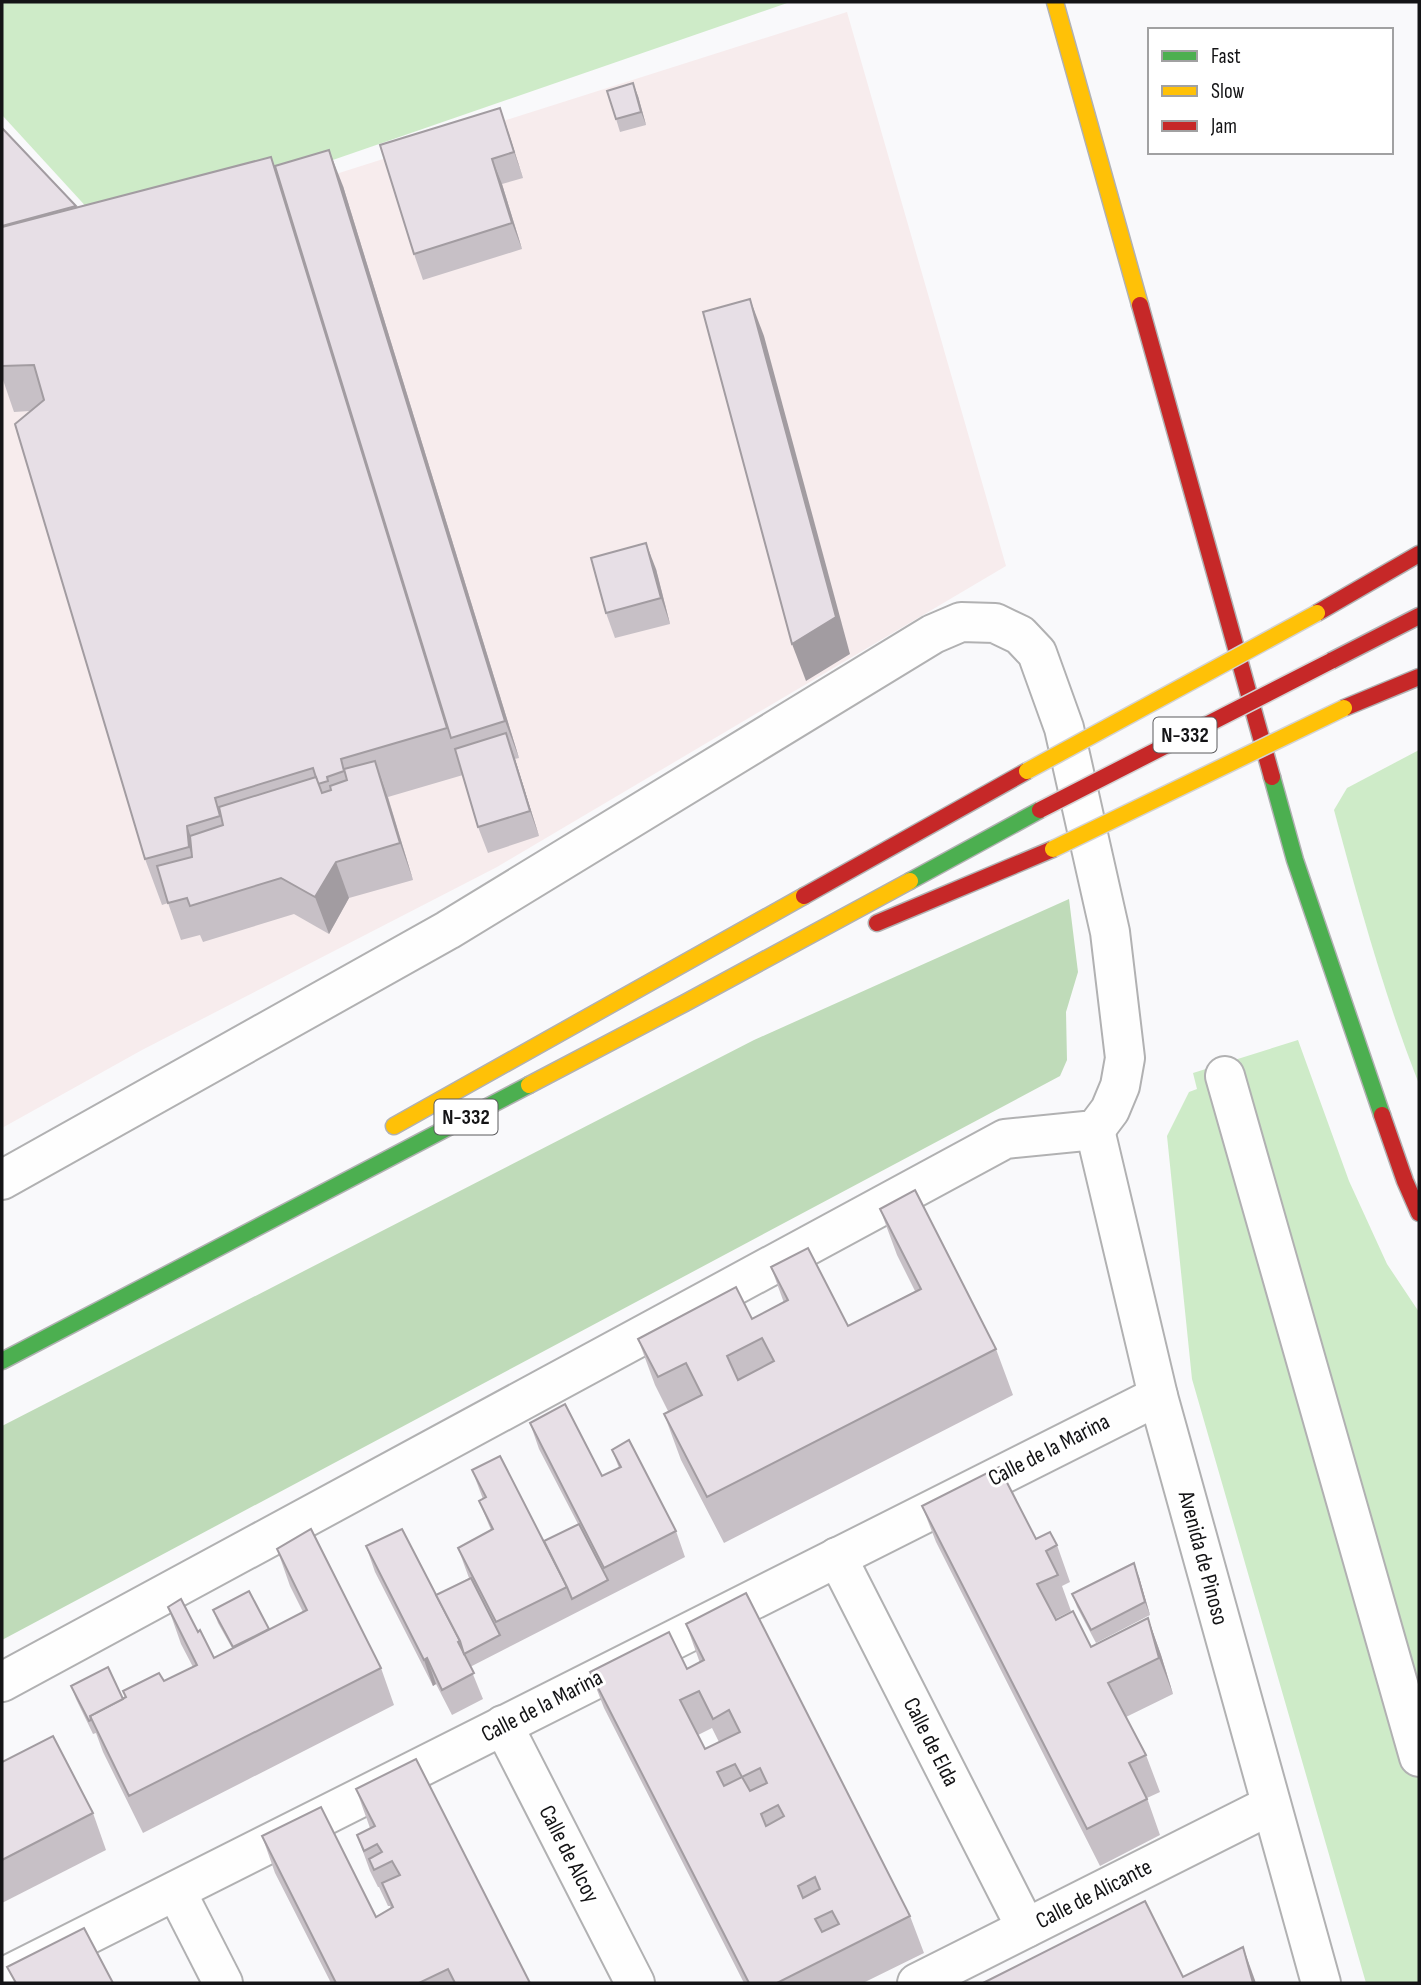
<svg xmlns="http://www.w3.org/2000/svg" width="1421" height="1985" font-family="'Sofia Sans Condensed',sans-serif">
<rect width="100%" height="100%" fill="#f9f9fb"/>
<polygon fill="#f7eced" points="847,12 1006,566 497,867 142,1050 2,1128 2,131 109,246"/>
<g fill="#ceebc8">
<polygon points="2,2 790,2 113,236 2,115"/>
<path d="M1419 750V1084C1384 995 1359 903 1334 810L1347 788Z"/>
<polygon points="1298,1040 1349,1181 1387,1264 1419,1312 1419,1983 1366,1983 1192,1379 1167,1136 1189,1092 1197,1089 1193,1073"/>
</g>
<polygon fill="#bfdbb9" points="1069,899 1078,972 1066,1012 1067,1060 1060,1076 2,1640 2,1426 754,1040"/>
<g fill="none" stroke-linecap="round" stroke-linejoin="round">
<g stroke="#b1b1b2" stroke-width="42">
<g id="street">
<polyline points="1225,1076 1419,1757"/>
<polyline points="1095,1130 1158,1396 1321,1983"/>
<polyline points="2,1180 448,930 933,634 961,622 995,623 1020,635 1037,653 1064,728 1110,932 1125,1058 1120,1086 1110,1110 1095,1130 1005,1139 2,1682"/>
<polyline points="837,1557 1026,1928"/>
<polyline points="503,1725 635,1983"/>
<polyline points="176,1891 223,1983"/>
<polyline points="2,1978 1158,1396"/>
<polyline points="917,1983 1271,1805"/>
</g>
</g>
<g stroke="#b1b1b2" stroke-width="19">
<g id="fast">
<polyline points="1272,777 1295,860 1382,1115"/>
<polyline points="910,881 1040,810"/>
<polyline points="2,1361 529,1085"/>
</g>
</g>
<g stroke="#b1b1b2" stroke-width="19">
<g id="slow">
<polyline points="1055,2 1140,305"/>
<polyline points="529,1085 685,1003 910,881"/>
<polyline points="394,1126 804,896"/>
</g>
</g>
<g stroke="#b1b1b2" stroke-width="19">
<g id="jam">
<polyline points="1140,305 1272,777"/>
<polyline points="1317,613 1419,554"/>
<polyline points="1331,661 1419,616"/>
<polyline points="1344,708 1419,677"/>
<polyline points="804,896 1027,771"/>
<polyline points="877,923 1053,849"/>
<polyline points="1382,1115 1405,1181 1419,1213"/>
</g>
</g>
<use href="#street" stroke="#fefefe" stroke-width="38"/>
<use href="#fast" stroke="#4caf50" stroke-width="16"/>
<use href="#slow" stroke="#ffc107" stroke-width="16"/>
<use href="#jam" stroke="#c62828" stroke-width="16"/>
<g stroke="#d2d2d3" stroke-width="19" stroke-linecap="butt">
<g id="slow-bridge">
<polyline points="1027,771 1317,613"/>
<polyline points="1053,849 1344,708"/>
</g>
</g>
<g stroke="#d2d2d3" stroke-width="19" stroke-linecap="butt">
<polyline id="jam-bridge" points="1040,810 1331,661"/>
</g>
<use href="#slow-bridge" stroke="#ffc107" stroke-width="16"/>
<use href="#jam-bridge" stroke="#c62828" stroke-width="16"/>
</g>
<g fill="#c7c0c6" fill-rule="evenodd">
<polygon points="638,96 646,125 620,132 616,119"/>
<polygon points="500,108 523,178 502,184 522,249 423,280 414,254"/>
<polygon points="2,128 76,208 275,166 343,186 519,758 515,759 539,836 488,853 478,827 463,775 388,797 413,880 349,898 329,934 294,914 203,942 200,935 181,940 168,903 162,905 145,859 30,411 14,412 2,377"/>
<polygon points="656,569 670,624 615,638 606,613"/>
<polygon points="880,1209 996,1349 1013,1395 724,1543 681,1460 664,1414 668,1411 655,1385 638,1339 752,1319 784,1303 771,1267 848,1326 915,1291 897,1255"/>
<polygon points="530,1423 602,1476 619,1468 612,1450 676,1531 685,1557 470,1667 483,1699 452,1715 436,1684 433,1686 375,1572 366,1546 436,1595 469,1578 458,1548 491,1530 479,1501 483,1499 472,1470 544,1541 578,1524 539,1449"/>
<polygon points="922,1506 1057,1545 1070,1582 1062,1586 1071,1611 1055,1619 1091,1647 1148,1618 1161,1655 1173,1694 1126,1717 1146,1755 1160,1792 1147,1798 1160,1835 1100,1866 936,1542"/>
<polygon points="277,1549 381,1668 394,1705 143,1833 103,1752 96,1733 93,1734 76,1699 71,1686 123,1699 126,1697 123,1691 164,1681 193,1667 181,1644 168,1607 198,1632 214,1658 232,1648 218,1623 213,1610 269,1630 303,1612 290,1586"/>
<polygon points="1139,1577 1150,1615 1096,1643 1077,1607 1072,1594"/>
<path d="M686 1624 910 1916 924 1953 863 1983H744L604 1708 590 1672 687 1669 700 1663ZM712 1728 719 1742 705 1749 698 1735Z"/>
<polygon points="2,1762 93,1813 106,1850 2,1903"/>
<polygon points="356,1789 530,1983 331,1983 275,1873 262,1836 376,1917 391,1909 390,1906 388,1906 379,1887 378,1887 370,1871 357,1835 370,1828"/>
</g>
<g fill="#a29ca1">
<polygon points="633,83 638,96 646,125 641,112"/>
<polygon points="500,108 509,134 523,178 514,152"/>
<polygon points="329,150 343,186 519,758 505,721"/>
<polygon points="492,159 502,184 522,249 512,223"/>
<polygon points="750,299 764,336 850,654 806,681 792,644"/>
<polygon points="646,543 656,569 670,624 661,598"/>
<polygon points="506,733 515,759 539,836 530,811"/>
<polygon points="375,761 388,798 413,880 400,843"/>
<polygon points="187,826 204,872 206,893 189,847"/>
<polygon points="336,862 349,898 329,934 315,897"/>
<polygon points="1134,1563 1139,1577 1150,1615 1145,1602"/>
<polygon points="1148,1618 1161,1655 1173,1694 1159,1658"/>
<polygon points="427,1658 436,1684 433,1686 424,1660"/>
<polygon points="1243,1947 1256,1983 1253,1983"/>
</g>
<g fill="#e7dfe6" stroke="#a29ca1" stroke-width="2" fill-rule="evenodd">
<polygon points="633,83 641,112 616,119 607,91"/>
<polygon points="500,108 514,152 492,159 512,223 414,254 380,145"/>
<polygon points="2,128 76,206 2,226"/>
<polygon points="329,150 505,721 451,738 275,166"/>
<polygon points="271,157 447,728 341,759 344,771 327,777 328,781 318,784 313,768 215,798 220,816 187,826 189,847 145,859 15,424 44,400 34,365 2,366 2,227"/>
<polygon points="750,299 836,617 792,644 703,312"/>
<polygon points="646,543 661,598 606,613 591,558"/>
<polygon points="506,733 530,811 478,827 455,749"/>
<polygon points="375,761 400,843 336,862 315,897 281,878 190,906 187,898 168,903 157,866 192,857 190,836 223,825 219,807 316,777 322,793 331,790 330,786 347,780 344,769"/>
<path d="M915 1190 996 1349 707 1497 664 1414 702 1395 686 1363 658 1377 638 1339 736 1287 752 1319 788 1300 771 1267 808 1248 848 1326 921 1289 880 1209ZM762 1338 774 1361 738 1380 727 1356Z"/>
<polygon points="565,1404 602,1476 621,1467 612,1450 629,1440 676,1531 604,1568 530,1423"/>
<polygon points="500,1456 567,1587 496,1622 458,1548 493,1529 479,1501 486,1497 472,1470"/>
<polygon points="999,1467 1036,1539 1050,1532 1057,1545 1046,1551 1058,1575 1037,1584 1056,1620 1073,1611 1091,1647 1148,1618 1159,1658 1108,1683 1146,1755 1129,1763 1147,1799 1087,1829 922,1506"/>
<polygon points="579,1524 608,1580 572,1599 567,1587 544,1541"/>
<polygon points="311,1529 381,1668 129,1796 90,1716 126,1697 123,1691 159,1673 164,1681 197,1665 168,1607 181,1599 198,1632 200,1630 214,1658 307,1610 277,1549"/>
<polygon points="402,1529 460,1641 458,1642 474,1673 442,1690 427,1658 424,1660 366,1546"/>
<polygon points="1134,1563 1145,1602 1091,1630 1072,1594"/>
<polygon points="471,1578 500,1635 464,1654 460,1641 436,1595"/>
<polygon points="249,1591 269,1629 233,1647 213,1610"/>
<path d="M746 1593 910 1916 777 1983H749L590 1672 669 1632 687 1669 704 1660 686 1624ZM699 1691 713 1719 729 1710 740 1732 705 1749 680 1700ZM735 1764 742 1777 760 1768 767 1783 750 1791 742 1777 724 1786 717 1772ZM778 1805 784 1816 766 1826 761 1814ZM815 1877 820 1889 803 1898 798 1886ZM832 1911 839 1924 822 1932 815 1919Z"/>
<polygon points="108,1667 123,1699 90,1716 91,1720 89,1721 71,1686"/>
<polygon points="53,1736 93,1813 2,1860 2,1762"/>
<polygon points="416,1759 530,1983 455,1983 448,1969 419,1983 336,1983 262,1836 321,1807 376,1917 393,1907 382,1883 400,1875 392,1861 374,1870 369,1859 382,1852 377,1844 364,1851 357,1835 375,1826 356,1789"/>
<polygon points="1145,1901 1183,1977 1243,1947 1253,1983 983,1983"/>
<polygon points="84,1928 113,1983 16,1983 7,1967"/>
</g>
<g text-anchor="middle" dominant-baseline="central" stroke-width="6" stroke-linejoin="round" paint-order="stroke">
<g fill="#fff" stroke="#5a5a5c" stroke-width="2">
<rect x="1153.5" y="717.5" width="63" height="35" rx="5"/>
<rect x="434.5" y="1099.5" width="63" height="35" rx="5"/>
</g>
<g font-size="21" font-weight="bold" fill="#141416">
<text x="1185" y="735">N-332</text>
<text x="466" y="1117">N-332</text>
</g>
<g font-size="23" fill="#141416" stroke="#fff">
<text transform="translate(1049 1450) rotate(-27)">Calle de la Marina</text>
<text transform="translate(1203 1558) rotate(75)">Avenida de Pinoso</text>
<text transform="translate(542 1706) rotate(-27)">Calle de la Marina</text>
<text transform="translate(931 1742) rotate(63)">Calle de Elda</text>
<text transform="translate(569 1854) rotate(63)">Calle de Alcoy</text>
<text transform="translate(1094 1894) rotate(-27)">Calle de Alicante</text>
</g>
</g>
<rect width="1421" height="1985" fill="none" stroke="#141416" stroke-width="7"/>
<rect x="1148" y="28" width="245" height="126" fill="#ffffff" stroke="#a1a1a2" stroke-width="2"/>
<rect x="1162" y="51" width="35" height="10" fill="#4caf50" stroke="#a1a1a2" stroke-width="2"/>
<text x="1211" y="63" font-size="21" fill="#141416">Fast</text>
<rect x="1162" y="86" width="35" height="10" fill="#ffc107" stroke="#a1a1a2" stroke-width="2"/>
<text x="1211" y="98" font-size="21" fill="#141416">Slow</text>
<rect x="1162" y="121" width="35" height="10" fill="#c62828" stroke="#a1a1a2" stroke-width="2"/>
<text x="1211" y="133" font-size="21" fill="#141416">Jam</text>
</svg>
